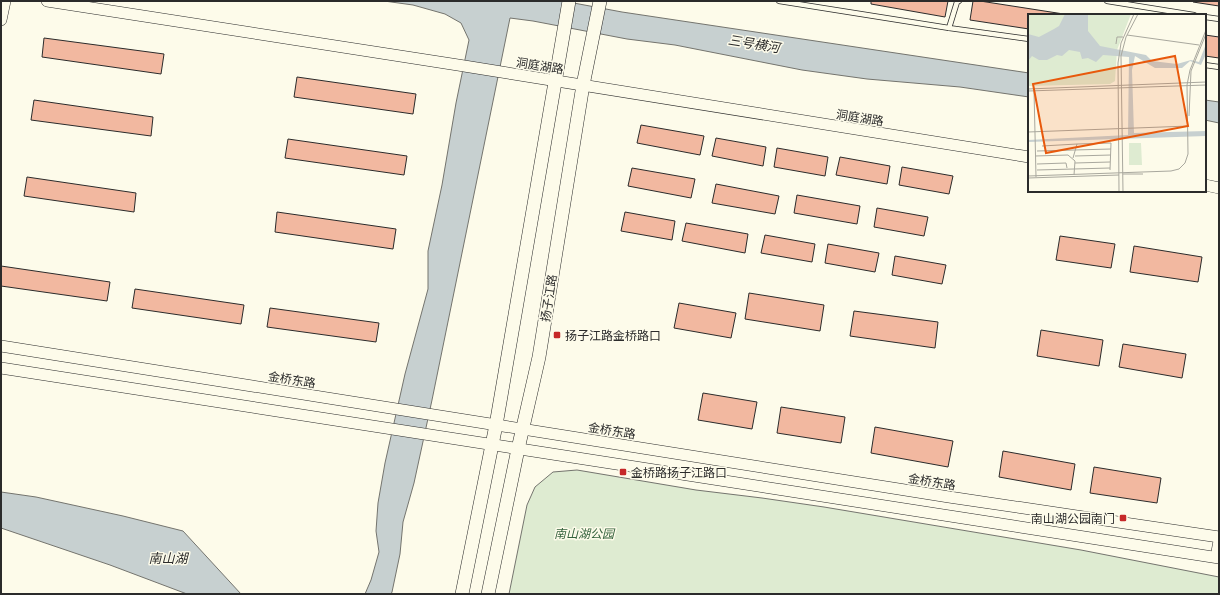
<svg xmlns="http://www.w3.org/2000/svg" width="1220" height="595" font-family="'Playfair Display','Noto Sans SC',serif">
<rect width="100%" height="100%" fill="#fdfbea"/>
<polygon fill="#deebd1" stroke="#74746e" points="577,470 696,490 762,498 824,507 1081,550 1219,577 1219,594 509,594 527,505 535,487 553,472"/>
<g fill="#c7d0d0" stroke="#74746e">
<polygon points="384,1 563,1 622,12 1029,73 1029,97 960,87 867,79 802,70 675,45 627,39 533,21 510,18 432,400 414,483 403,522 400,554 392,592 391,594 365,594 371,580 379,552 376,531 378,503 385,463 405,374 428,289 428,251 442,185 456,103 469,40 461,23 445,14 413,5"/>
<polygon points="1205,100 1219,102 1219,123 1205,120"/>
<polygon points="1,492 36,497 123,516 183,531 241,594 187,594 110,565 1,528"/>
</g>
<g fill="#f2b8a0" stroke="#2b2b2b">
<polygon points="871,1 948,1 945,17 871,4"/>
<polygon points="973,1 980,1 1070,15 1029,15 1029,29 970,20"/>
<polygon points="1193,1 1219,1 1219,6 1193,2"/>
<polygon points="1205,35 1219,37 1219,58 1205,56"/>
<polygon points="44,38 164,54 161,74 42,57"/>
<polygon points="297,77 416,94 413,114 294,97"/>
<polygon points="34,100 153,117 151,136 31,120"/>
<polygon points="641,125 704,136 700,155 637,143"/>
<polygon points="716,138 766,147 763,166 712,156"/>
<polygon points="288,139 407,156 404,175 285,158"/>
<polygon points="777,148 828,157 825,176 774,167"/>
<polygon points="840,157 890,166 887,184 836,175"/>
<polygon points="902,167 953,176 949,194 899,185"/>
<polygon points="632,168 695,179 691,198 628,186"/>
<polygon points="27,177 136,193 134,212 24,196"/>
<polygon points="716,184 779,196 775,214 712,203"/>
<polygon points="797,195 860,206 857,224 794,213"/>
<polygon points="877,208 928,217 924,236 874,227"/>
<polygon points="277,212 396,229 393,249 275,232"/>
<polygon points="625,212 675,221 672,240 621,231"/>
<polygon points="686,223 748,234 745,253 682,241"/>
<polygon points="765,235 815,244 812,262 761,253"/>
<polygon points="1060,236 1115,244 1111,268 1056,260"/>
<polygon points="828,244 879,253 875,272 825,263"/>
<polygon points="1134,246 1202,257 1198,282 1130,272"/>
<polygon points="895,256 946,265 942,284 892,275"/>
<polygon points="1,266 110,282 107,301 1,286"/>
<polygon points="135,289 244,305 241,324 132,308"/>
<polygon points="749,293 824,305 820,331 745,319"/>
<polygon points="679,303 736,313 731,338 674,328"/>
<polygon points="270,308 379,323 376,342 267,327"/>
<polygon points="854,311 938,322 935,348 850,336"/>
<polygon points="1041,330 1103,340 1099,366 1037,356"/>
<polygon points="1123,344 1186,354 1182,378 1119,367"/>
<polygon points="703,393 757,402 752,429 698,420"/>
<polygon points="781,407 845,417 841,443 777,433"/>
<polygon points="875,427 953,441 948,467 871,453"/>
<polygon points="1003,451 1075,464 1071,490 999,477"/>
<polygon points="1094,467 1161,478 1157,503 1090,493"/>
</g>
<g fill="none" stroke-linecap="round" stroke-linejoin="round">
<g stroke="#2b2b2b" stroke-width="6">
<g id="service">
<polyline points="779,1 949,28"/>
<polyline points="959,1 957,2 949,28 1029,39"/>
<polyline points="1107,1 1194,15"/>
<polyline points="1205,17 1219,19"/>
<polyline points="1205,65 1219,67"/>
</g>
</g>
<g stroke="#2b2b2b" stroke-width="12">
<g id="tertiary">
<polyline points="47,1 458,65 1029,157"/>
<polyline points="1,20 5,1"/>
<polyline points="1205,185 1219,188"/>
<polyline points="1,346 949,497 1219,537"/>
<polyline points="1,368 1219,558"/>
<polyline points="1216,557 1219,541"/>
</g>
</g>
<g stroke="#2b2b2b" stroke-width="14">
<g id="secondary">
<polyline points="462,594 496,425 569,1"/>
<polyline points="488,594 518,449 539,357 583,85 600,1"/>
</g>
</g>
<use href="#service" stroke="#fdfbea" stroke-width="4.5"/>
<use href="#tertiary" stroke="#fdfbea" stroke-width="11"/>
<use href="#secondary" stroke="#fdfbea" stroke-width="13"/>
</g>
<g fill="#c62828" stroke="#fdfbea" stroke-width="1.5">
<rect x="553" y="331" width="8" height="8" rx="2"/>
<rect x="619" y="468" width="8" height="8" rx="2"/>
<rect x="1119" y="514" width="8" height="8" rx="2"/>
</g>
<g text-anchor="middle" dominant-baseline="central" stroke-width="3" stroke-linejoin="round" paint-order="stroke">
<g font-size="12" fill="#2b2b2b" stroke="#fdfbea">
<text transform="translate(540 65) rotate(9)">洞庭湖路</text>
<text transform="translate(860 117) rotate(9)">洞庭湖路</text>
<text transform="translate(548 298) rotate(-81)">扬子江路</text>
<text transform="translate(292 379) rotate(9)">金桥东路</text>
<text transform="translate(612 430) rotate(9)">金桥东路</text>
<text transform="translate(932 481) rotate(9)">金桥东路</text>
</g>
<g font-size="12" fill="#2b2b2b" stroke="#fdfbea" text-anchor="start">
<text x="565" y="335">扬子江路金桥路口</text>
<text x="631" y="472">金桥路扬子江路口</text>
<text x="1115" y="518" text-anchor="end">南山湖公园南门</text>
</g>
<g font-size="12" font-style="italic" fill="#34623c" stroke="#fdfbea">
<text x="584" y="533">南山湖公园</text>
</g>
<g font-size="13" font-style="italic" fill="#2b2b2b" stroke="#fdfbea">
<text transform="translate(754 43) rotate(9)">三号横河</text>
<text x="168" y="557">南山湖</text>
</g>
</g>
<g transform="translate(1028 14)">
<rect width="178" height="178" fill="#fdfbea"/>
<path d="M0 0H103L89 36 87 67 82 70 0 72ZM101 129H113L114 151H101Z" fill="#deebd1"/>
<path d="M37 0H60V17L72 32 118 41 124 47 149 50 163 46 171 48 178 30V40L173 51 162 47 154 54H127L107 42 104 56 106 119 178 117V122L0 128V126L100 121 101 43 75 41 68 48 60 44 54 45 52 38 41 36 34 42 29 41 19 46H11L4 42 0 47V20L11 23 26 15 31 12Z" fill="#c7d0d0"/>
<path fill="none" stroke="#a9a89e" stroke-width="1" d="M99 21 171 31M88 30 89 23H95M0 75 178 68M6 76 8 163M0 77 178 71M161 102 163 57 178 20M0 118 161 112M49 130 83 129 82 156M14 132 49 130 45 144M9 137 83 135M7 142 40 141 47 147 46 161M47 142 83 141M47 149 82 148M9 150 38 149 39 154M9 156 82 154M95 160H115M0 162 143 157 151 155 157 149 160 140 159 71 162 56 178 16M0 164 91 161M91 178 90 49 93 29 106 0M95 178 93 42 98 23 110 0"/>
<path fill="#e8590c" fill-opacity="0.15" stroke="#e8590c" stroke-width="2" d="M147 42 160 112 18 139 5 70Z"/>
<rect width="178" height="178" fill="none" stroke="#2b2b2b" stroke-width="2"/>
</g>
<rect width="1220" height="595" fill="none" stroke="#2b2b2b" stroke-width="4"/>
</svg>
